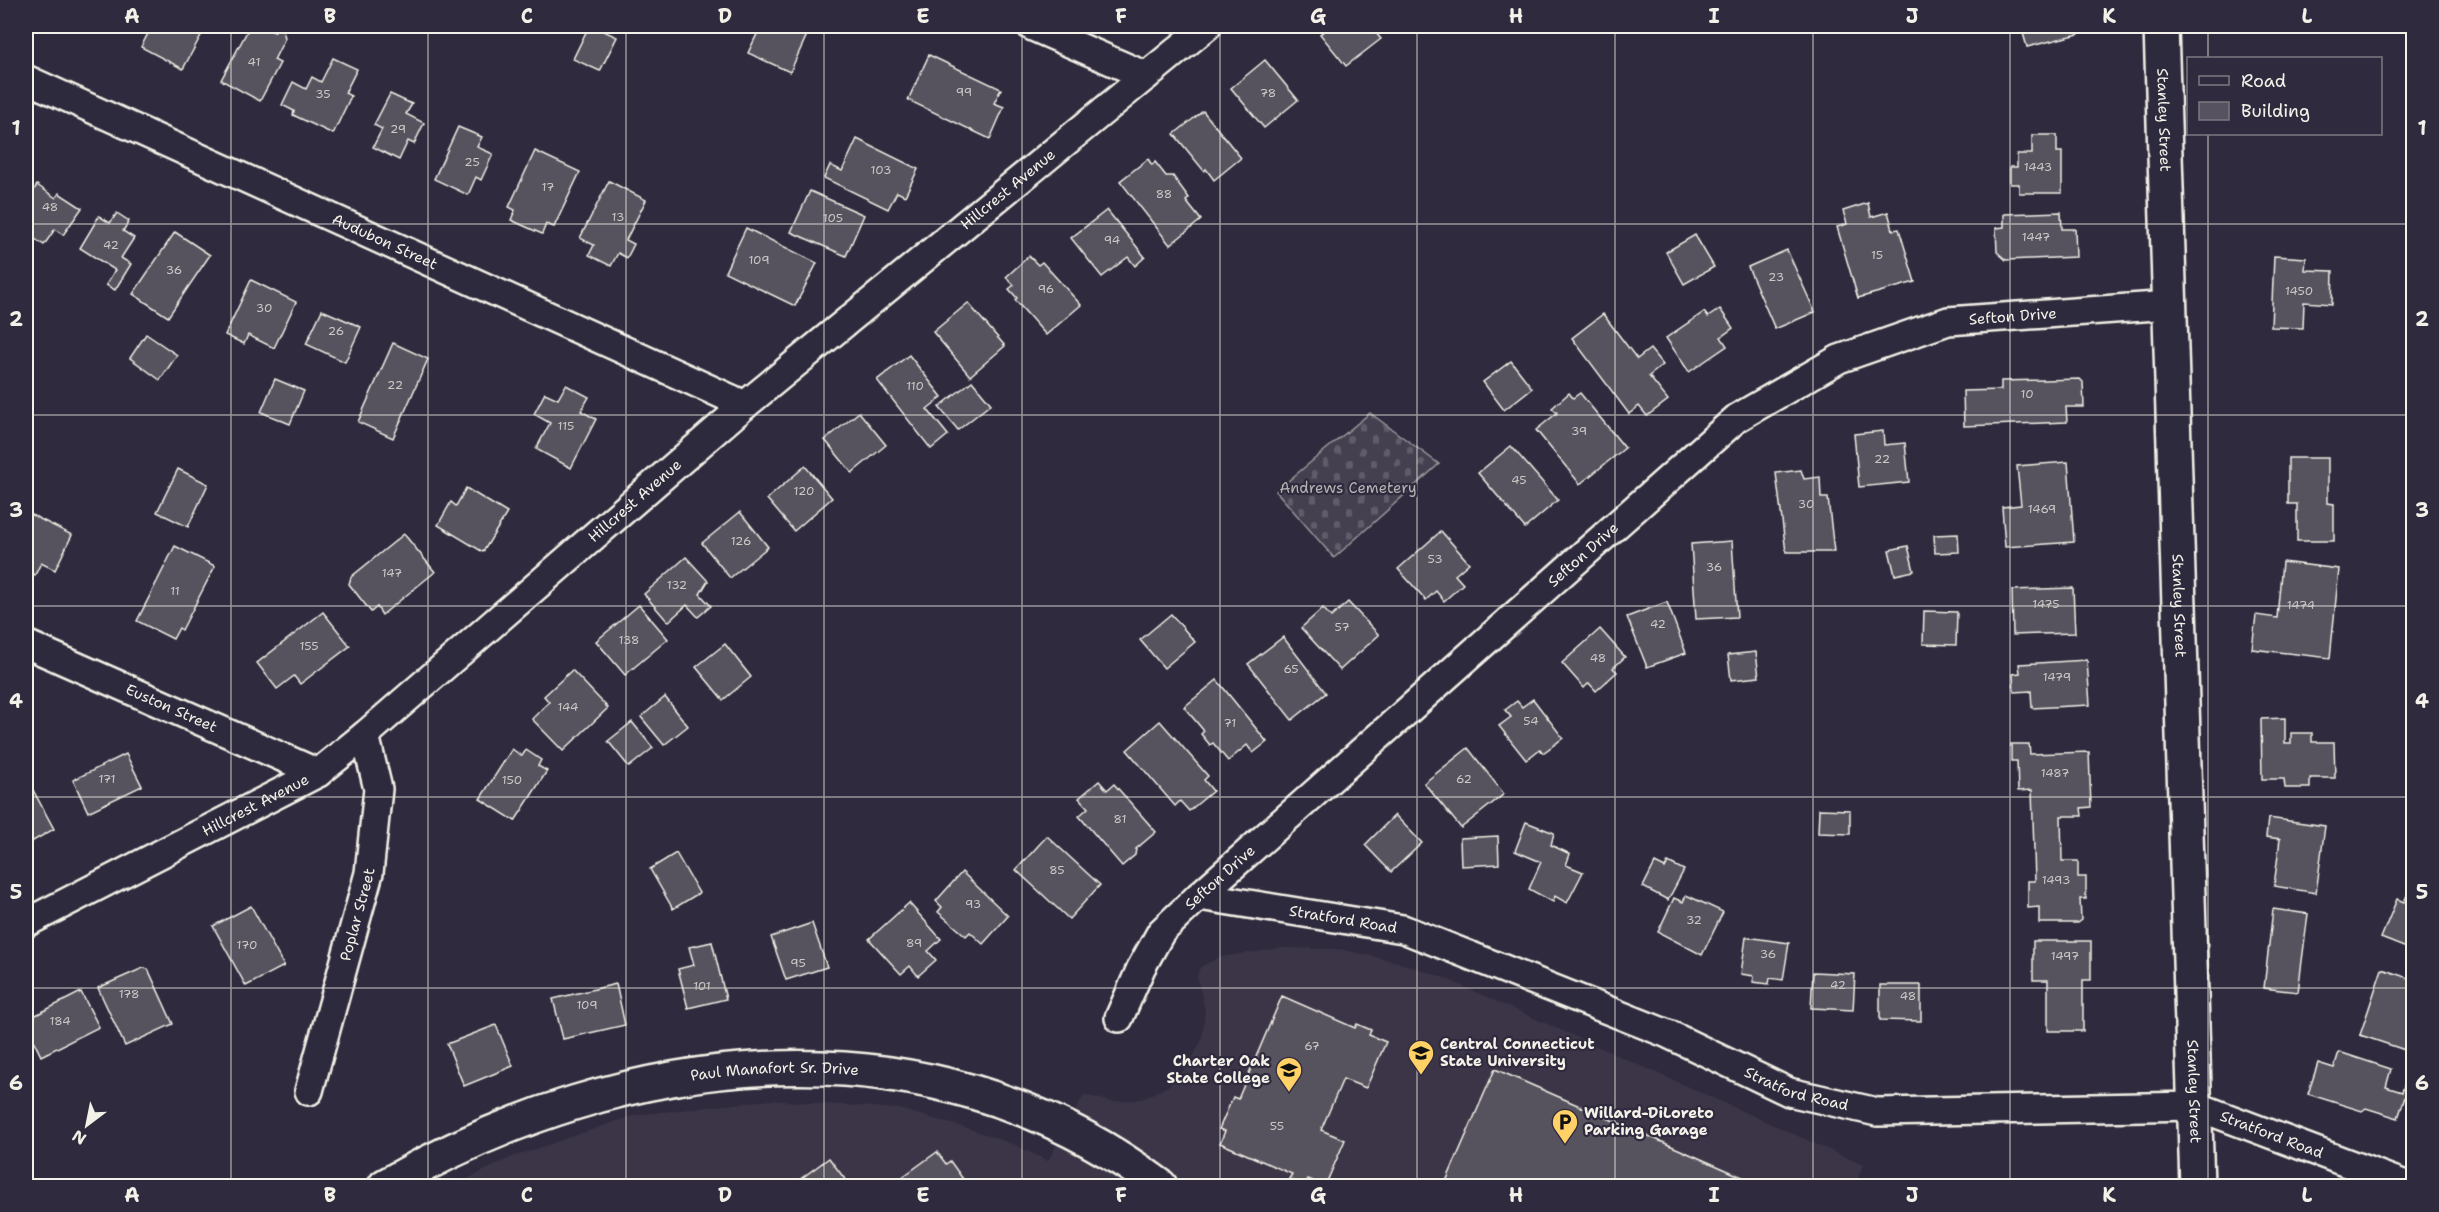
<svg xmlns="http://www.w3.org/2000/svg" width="2439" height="1212" font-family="'Shantell Sans',sans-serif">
<defs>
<pattern id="cemetery-stones" width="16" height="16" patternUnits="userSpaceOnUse" patternTransform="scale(1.5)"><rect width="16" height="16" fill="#454050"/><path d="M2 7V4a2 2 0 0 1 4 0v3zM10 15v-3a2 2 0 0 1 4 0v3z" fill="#605c69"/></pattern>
</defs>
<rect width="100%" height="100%" fill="#2f2a3d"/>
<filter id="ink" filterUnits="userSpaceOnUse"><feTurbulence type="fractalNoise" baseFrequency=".0167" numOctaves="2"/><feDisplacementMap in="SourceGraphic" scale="12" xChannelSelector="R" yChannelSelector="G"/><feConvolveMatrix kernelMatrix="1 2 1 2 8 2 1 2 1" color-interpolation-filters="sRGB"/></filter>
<g filter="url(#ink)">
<polygon fill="#3b3647" points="1281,948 1340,949 1394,961 1442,977 1863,1165 1855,1186 453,1186 512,1157 635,1115 771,1100 899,1109 970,1129 1013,1144 1048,1161 1084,1095 1113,1102 1142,1099 1168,1086 1189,1065 1202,1039 1205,1010 1197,976 1200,967 1220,957"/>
<polygon fill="url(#cemetery-stones)" stroke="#9c989c" stroke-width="1.5" points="1370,413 1439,464 1334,558 1276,491"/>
<g fill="#56525f" stroke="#f4f1e8" stroke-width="1.5">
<polygon points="152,26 206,26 183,69 141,47"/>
<polygon points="250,26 262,26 274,32 277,27 283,30 285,38 274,60 280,63 260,101 221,80"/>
<polygon points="589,26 593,26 617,37 600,71 573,59"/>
<polygon points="761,26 811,26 790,72 748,53"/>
<polygon points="1331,26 1370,26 1381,39 1346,66 1320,34"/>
<polygon points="2021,26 2077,26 2079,34 2027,47"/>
<polygon points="929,55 1001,89 994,103 1004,107 990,139 908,100"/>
<polygon points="333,58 357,69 345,93 351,96 333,134 293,115 294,111 282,105 293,82 306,89 312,77 321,82"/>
<polygon points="1265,60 1298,100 1264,128 1231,88"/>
<polygon points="390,94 412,104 406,114 424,123 414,144 408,141 399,160 373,147 382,129 374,125"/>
<polygon points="1203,111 1241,158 1214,180 1206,169 1204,171 1174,134"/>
<polygon points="458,127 482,137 477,147 493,154 481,180 476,177 468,195 434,179"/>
<polygon points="2032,135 2057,135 2057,152 2062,152 2062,193 2019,193 2019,184 2010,184 2010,167 2017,167 2017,154 2032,154"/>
<polygon points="857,139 918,169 905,196 897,192 888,209 824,178 830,165 842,171"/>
<polygon points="535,151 580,172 554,227 546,224 542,234 511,220 515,210 509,207"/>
<polygon points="1148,159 1152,165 1155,162 1166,176 1173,176 1189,198 1186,201 1201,220 1170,245 1120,181"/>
<polygon points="609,181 646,200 626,240 634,244 627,258 618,253 611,266 589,255 594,245 580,238"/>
<polygon points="37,185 56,198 59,193 82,208 63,235 55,229 44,245 26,233 26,202"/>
<polygon points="810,191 864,215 846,256 791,232"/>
<polygon points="1868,203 1871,217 1888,212 1893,230 1899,229 1915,282 1858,298 1837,227 1847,224 1843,211"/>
<polygon points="1107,210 1145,257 1135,266 1128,257 1102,277 1071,238"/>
<polygon points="2061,212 2062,229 2075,229 2076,257 2006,260 1997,252 1996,228 2004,227 2004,214"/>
<polygon points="117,213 129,221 123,231 134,238 121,258 131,264 115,290 106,285 115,270 80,248 99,216 110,223"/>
<polygon points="746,228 817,263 795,306 725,272"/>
<polygon points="175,232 210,255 168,317 133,294"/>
<polygon points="1695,235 1714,267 1684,284 1666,252"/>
<polygon points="1787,250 1815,312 1775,329 1748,267"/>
<polygon points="1029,256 1038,265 1042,262 1081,305 1046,335 1015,300 1017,298 1009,289 1014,285 1006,277"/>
<polygon points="2274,256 2306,258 2305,270 2333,271 2332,304 2304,302 2303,328 2271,327"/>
<polygon points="251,280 296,302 274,348 248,335 244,344 225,335"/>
<polygon points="968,303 1005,346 970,376 933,332"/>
<polygon points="1720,309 1733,328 1721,337 1727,346 1689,372 1666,338 1704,312 1708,317"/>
<polygon points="322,310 361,327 345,362 306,344"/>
<polygon points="1603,314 1637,359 1650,349 1663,365 1649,376 1668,400 1647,416 1639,406 1629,414 1572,338"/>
<polygon points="146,334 177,355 160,380 130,358"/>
<polygon points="393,343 428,359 393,438 358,422"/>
<polygon points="909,355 942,397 927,409 948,435 931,449 877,380"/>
<polygon points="1511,361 1532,388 1504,410 1483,382"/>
<polygon points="275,379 304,391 290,424 261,412"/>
<polygon points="2080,379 2083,382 2084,407 2066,407 2067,422 1964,426 1963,391 2001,390 2001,381"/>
<polygon points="972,381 991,404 958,430 939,407"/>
<polygon points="566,385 589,397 581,411 596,419 571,468 536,449 550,423 534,414 545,393 558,399"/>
<polygon points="1569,393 1573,398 1580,393 1625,448 1580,484 1536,430 1557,413 1552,408"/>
<polygon points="859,412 886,445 852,473 825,440"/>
<polygon points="1883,431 1884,445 1905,443 1909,482 1859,487 1854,434"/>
<polygon points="1511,446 1558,500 1525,528 1478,473"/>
<polygon points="2288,458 2328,458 2328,503 2334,504 2334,541 2297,541 2297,504 2288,504"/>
<polygon points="2068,462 2074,542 2005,547 2002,507 2021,505 2017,466"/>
<polygon points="805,466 832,498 794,531 767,499"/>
<polygon points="178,469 208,484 188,527 157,512"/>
<polygon points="1801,470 1804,479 1820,477 1821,498 1828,498 1834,552 1786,552 1776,473"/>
<polygon points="466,488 507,513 483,552 438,525 451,502 456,506"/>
<polygon points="740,512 768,547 730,578 702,543"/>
<polygon points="28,513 72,535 55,570 41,563 35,575 26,571 26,519"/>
<polygon points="1441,531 1469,563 1455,575 1463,584 1444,601 1436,591 1426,600 1398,569"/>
<polygon points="404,534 435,572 382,615 377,607 371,612 349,584 351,577"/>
<polygon points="1958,534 1959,552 1935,553 1934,535"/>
<polygon points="1732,541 1737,617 1696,619 1691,544"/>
<polygon points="175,546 215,566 182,630 179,628 173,639 137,621"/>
<polygon points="1908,546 1914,571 1895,575 1889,550"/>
<polygon points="686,557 708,581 700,594 711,606 698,617 687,605 668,622 644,594"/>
<polygon points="2282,562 2339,569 2330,658 2252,649 2256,615 2277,618"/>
<polygon points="2073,588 2075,633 2013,635 2012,590"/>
<polygon points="1348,602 1379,635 1340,670 1301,628 1323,608 1331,617"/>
<polygon points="1667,602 1686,653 1647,667 1627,617"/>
<polygon points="639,605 668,639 625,675 596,641"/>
<polygon points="1924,611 1957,612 1956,645 1923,644"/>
<polygon points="323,612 350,646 300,684 294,676 277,689 257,663"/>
<polygon points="1171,614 1195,642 1164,668 1140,640"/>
<polygon points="1600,629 1625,657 1613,668 1617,672 1596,691 1589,683 1584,688 1562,663"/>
<polygon points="1283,637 1326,693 1292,720 1248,664"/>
<polygon points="725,644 751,677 723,700 696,667"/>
<polygon points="1756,652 1759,677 1731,680 1728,655"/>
<polygon points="2087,660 2090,705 2032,708 2031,691 2014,692 2013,674 2020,673 2019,664"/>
<polygon points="572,670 608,708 563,751 532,719 549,702 544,696"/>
<polygon points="1217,680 1267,742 1253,753 1247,745 1228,761 1213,743 1210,745 1201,734 1204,731 1184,707"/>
<polygon points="665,697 688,726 664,745 641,717"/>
<polygon points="1533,699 1563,738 1543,753 1540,749 1526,760 1499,726 1511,717 1505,710 1517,701 1522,707"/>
<polygon points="2285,718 2285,743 2291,743 2291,733 2312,733 2312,742 2334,742 2335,778 2310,778 2310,788 2285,788 2284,779 2262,779 2261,719"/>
<polygon points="1160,721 1208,776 1204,780 1213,791 1189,811 1180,801 1175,806 1127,750"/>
<polygon points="632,722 653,748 629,767 608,741"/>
<polygon points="2011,744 2029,744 2030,754 2089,752 2091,807 2081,808 2082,816 2061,816 2062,861 2078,861 2078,877 2086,877 2086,899 2080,899 2081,920 2077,923 2039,923 2039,907 2028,908 2028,881 2035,881 2032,790 2018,791 2017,761 2011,761"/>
<polygon points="1468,748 1504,794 1461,828 1424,783"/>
<polygon points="512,749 522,756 526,750 541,760 538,766 547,771 515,821 480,799"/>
<polygon points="126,754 142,786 88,812 73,780"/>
<polygon points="1099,781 1107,790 1114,784 1156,832 1136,849 1135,855 1122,866 1079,816 1088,808 1079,798"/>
<polygon points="33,790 54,829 26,845 26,794"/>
<polygon points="1819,809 1850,810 1850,834 1818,833"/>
<polygon points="1395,815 1422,843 1391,872 1365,845"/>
<polygon points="2268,818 2325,826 2316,893 2274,886 2280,839 2266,837"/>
<polygon points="1526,822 1554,833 1551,845 1570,854 1566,865 1583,872 1567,903 1555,896 1553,902 1529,889 1541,862 1515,851"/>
<polygon points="1047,836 1100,885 1069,919 1016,870"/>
<polygon points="1498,836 1499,864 1461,866 1460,838"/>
<polygon points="676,853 699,893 673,909 650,869"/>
<polygon points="1668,862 1684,870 1668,900 1643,887 1655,863 1665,868"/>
<polygon points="962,872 1008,916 983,944 970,932 966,936 938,912 942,907 936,901"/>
<polygon points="2414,880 2414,951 2381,938 2397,899 2404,902"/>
<polygon points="1686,895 1723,912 1702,955 1658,932 1674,898 1683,902"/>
<polygon points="909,903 941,939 928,951 936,960 918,976 910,966 901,974 869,939"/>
<polygon points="251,906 284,966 246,986 213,926"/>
<polygon points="2273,909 2308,914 2298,992 2264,988"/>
<polygon points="812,923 827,967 786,980 771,937"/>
<polygon points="1746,937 1789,943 1783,980 1770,978 1769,984 1753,982 1754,976 1741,974"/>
<polygon points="2033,941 2091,941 2091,980 2083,980 2083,1031 2048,1031 2048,980 2033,980"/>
<polygon points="712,942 726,999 688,1008 678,969 694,965 689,947"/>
<polygon points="143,968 148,969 173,1024 125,1046 98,988"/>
<polygon points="2382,969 2414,980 2414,1035 2408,1051 2360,1035"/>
<polygon points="1813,972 1855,974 1853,1010 1811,1008"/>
<polygon points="616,984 625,1025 563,1039 553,999"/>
<polygon points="1880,985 1921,985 1921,1021 1880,1020"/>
<polygon points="81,992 99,1027 41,1056 26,1025 26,1020"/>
<polygon points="1282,996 1355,1028 1357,1024 1371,1030 1369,1035 1386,1042 1366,1088 1343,1079 1321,1130 1345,1140 1325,1186 1308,1179 1304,1186 1289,1179 1292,1174 1220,1143 1225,1131 1219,1129 1233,1097 1238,1099"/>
<polygon points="496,1025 513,1066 464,1086 447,1044"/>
<polygon points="2339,1052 2391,1069 2386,1087 2402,1092 2408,1074 2414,1076 2414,1096 2406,1094 2398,1118 2366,1108 2362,1111 2308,1094 2318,1063 2334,1068"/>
<polygon points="1495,1069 1763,1186 1444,1186"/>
<polygon points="937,1152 946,1164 950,1161 968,1186 890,1186"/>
<polygon points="829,1158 850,1186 791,1186"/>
</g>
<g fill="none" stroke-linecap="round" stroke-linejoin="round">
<g stroke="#f4f1e8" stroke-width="32">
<g id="minor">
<polyline points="1031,26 1146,76"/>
<path id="s1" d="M26 79 745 405"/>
<path id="s2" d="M26 644 318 773"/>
<path id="s3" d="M1199 896 1403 929 1668 1034 1789 1092 1877 1112 2196 1106 2408 1186"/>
<path id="s4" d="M26 923 318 773 365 735 745 405 1207 26"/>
<path id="s5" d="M1119 1018 1141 968 1161 932 1199 896 1737 418 1839 359 1948 321 2170 305"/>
<path id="s6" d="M309 1091 369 873 378 789 365 735"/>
</g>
</g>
<g stroke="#f4f1e8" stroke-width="38">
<g id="tertiary">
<path id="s7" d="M385 1186C626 1047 926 1010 1160 1186"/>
</g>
</g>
<g stroke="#f4f1e8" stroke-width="38">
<g id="secondary">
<path id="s8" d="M2161 26 2197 1186"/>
</g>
</g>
<use href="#minor" stroke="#2f2a3d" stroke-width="27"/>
<use href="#tertiary" stroke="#2f2a3d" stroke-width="33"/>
<use href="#secondary" stroke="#2f2a3d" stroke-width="33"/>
</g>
</g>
<path fill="none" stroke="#f4f1e8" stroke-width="1.5" stroke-opacity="0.55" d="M231 26V1186M428 26V1186M626 26V1186M824 26V1186M1022 26V1186M1220 26V1186M1417 26V1186M1615 26V1186M1813 26V1186M2010 26V1186M2208 26V58M2208 134V1186M26 224H2414M26 415H2414M26 606H2414M26 797H2414M26 988H2414"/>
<defs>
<g id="university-pin" transform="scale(1.35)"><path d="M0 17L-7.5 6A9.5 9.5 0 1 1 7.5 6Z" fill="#ffd166" stroke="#2f2a3d"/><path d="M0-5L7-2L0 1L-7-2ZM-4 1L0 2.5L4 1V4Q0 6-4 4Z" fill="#111"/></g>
<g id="parking-pin" transform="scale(1.35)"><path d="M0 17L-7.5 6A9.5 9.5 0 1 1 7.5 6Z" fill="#ffd166" stroke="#2f2a3d"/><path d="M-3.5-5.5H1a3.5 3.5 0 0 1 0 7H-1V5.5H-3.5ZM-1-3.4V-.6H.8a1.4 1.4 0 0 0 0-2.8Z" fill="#111"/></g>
</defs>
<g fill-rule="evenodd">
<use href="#university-pin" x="1421" y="1053"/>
<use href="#university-pin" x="1289" y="1070"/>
<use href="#parking-pin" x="1565" y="1122"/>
</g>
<g text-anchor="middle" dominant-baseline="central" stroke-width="4.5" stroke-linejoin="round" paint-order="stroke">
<g font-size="12" fill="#ccc9c6">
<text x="254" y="62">41</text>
<text x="964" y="92">99</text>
<text x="1268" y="93">78</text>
<text x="323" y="94">35</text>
<text x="398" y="129">29</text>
<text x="472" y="162">25</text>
<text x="2038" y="167">1443</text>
<text x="881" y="170">103</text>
<text x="548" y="187">17</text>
<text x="1164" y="194">88</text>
<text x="50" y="207">48</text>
<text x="618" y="217">13</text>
<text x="833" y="218">105</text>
<text x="2036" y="237">1447</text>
<text x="1112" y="240">94</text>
<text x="111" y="245">42</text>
<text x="1877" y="255">15</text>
<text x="759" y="260">109</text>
<text x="174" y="270">36</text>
<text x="1776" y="277">23</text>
<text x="1046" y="289">96</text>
<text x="2299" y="291">1450</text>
<text x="264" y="308">30</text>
<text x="336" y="331">26</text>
<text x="395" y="385">22</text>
<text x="915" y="386">110</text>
<text x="2027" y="394">10</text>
<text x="566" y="426">115</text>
<text x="1579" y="431">39</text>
<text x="1882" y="459">22</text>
<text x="1519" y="480">45</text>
<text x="804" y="491">120</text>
<text x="1806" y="504">30</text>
<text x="2042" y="509">1469</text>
<text x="741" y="541">126</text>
<text x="1435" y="559">53</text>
<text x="1714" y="567">36</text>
<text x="392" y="573">147</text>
<text x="677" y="585">132</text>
<text x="175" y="591">11</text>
<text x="2046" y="604">1475</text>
<text x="2301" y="605">1474</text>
<text x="1658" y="624">42</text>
<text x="1342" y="627">57</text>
<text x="629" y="640">138</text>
<text x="309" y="646">155</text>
<text x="1598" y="658">48</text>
<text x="1291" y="669">65</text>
<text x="2057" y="677">1479</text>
<text x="568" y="707">144</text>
<text x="1531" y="721">54</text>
<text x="1230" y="723">71</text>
<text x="2055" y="773">1487</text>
<text x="107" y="779">171</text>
<text x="1464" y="779">62</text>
<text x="512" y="780">150</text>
<text x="1120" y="819">81</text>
<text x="1057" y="870">85</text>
<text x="2056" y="880">1493</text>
<text x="973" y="904">93</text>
<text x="1694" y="920">32</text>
<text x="914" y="943">89</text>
<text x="247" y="945">170</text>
<text x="1768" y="954">36</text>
<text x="2065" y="956">1497</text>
<text x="798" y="963">95</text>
<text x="1838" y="985">42</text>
<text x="702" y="986">101</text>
<text x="129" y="994">178</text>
<text x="1908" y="996">48</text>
<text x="587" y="1005">109</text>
<text x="60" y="1021">184</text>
<text x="1312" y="1046">67</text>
<text x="1277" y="1126">55</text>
</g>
<g font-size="15" fill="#f4f1e8" stroke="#2f2a3d">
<text stroke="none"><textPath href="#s8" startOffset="94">Stanley Street</textPath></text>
<text stroke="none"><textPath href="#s4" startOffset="1232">Hillcrest Avenue</textPath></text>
<text stroke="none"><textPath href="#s1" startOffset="394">Audubon Street</textPath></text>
<text stroke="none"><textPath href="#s5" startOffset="1166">Sefton Drive</textPath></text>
<text stroke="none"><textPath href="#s4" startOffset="746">Hillcrest Avenue</textPath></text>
<text stroke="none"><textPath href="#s5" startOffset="662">Sefton Drive</textPath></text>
<text stroke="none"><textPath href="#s8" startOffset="580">Stanley Street</textPath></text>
<text stroke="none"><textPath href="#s2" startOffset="159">Euston Street</textPath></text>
<text stroke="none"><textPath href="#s4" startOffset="258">Hillcrest Avenue</textPath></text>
<text stroke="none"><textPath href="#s5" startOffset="176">Sefton Drive</textPath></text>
<text stroke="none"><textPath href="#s6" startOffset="183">Poplar Street</textPath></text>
<text stroke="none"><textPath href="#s3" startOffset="146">Stratford Road</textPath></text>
<text stroke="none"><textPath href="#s7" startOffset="411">Paul Manafort Sr. Drive</textPath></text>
<text stroke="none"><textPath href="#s3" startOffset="632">Stratford Road</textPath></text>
<text stroke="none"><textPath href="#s8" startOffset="1066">Stanley Street</textPath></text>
<text stroke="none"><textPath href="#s3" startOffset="1116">Stratford Road</textPath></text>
</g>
<g font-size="15" fill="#b7b3b3" stroke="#2f2a3d">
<text x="1348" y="488">Andrews Cemetery</text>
</g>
<g font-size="15" font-weight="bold" fill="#f4f1e8" stroke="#2f2a3d" text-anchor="start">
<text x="1440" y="1044">Central Connecticut<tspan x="1440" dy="17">State University</tspan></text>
<text x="1270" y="1061" text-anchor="end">Charter Oak<tspan x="1270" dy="17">State College</tspan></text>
<text x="1584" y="1113">Willard-DiLoreto<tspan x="1584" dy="17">Parking Garage</tspan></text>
</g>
</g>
<rect width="2439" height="1212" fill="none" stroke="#2f2a3d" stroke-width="66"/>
<rect x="2187" y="57" width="195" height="78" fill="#2f2a3d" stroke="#7e7a81" stroke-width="1.5"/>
<rect x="2199" y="76" width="30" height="9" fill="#2f2a3d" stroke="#7e7a81" stroke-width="1.5"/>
<text x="2241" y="87" font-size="18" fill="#f4f1e8">Road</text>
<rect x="2199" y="102" width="30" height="18" fill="#56525f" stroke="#7e7a81" stroke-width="1.5"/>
<text x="2241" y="117" font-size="18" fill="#f4f1e8">Building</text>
<g transform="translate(87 1125) rotate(212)" stroke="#2f2a3d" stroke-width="4.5" paint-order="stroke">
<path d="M0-4.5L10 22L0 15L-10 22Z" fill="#f4f1e8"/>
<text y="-9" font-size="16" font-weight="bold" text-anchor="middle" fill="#f4f1e8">N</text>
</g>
<rect x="33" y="33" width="2373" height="1146" fill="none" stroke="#f4f1e8" stroke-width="2"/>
<g font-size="20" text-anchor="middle" font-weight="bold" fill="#f4f1e8">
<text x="132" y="23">A</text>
<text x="330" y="23">B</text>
<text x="527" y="23">C</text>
<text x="725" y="23">D</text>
<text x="923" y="23">E</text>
<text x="1121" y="23">F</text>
<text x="1318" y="23">G</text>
<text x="1516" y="23">H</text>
<text x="1714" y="23">I</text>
<text x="1912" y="23">J</text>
<text x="2109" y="23">K</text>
<text x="2307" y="23">L</text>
<text x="16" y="135">1</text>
<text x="2422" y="135">1</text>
<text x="16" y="326">2</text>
<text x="2422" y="326">2</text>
<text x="16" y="517">3</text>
<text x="2422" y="517">3</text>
<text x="16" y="708">4</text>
<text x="2422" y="708">4</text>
<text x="16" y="899">5</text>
<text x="2422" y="899">5</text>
<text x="16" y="1090">6</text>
<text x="2422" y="1090">6</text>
<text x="132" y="1202">A</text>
<text x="330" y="1202">B</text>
<text x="527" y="1202">C</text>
<text x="725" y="1202">D</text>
<text x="923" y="1202">E</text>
<text x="1121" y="1202">F</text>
<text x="1318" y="1202">G</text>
<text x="1516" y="1202">H</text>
<text x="1714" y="1202">I</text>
<text x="1912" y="1202">J</text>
<text x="2109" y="1202">K</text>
<text x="2307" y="1202">L</text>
</g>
</svg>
